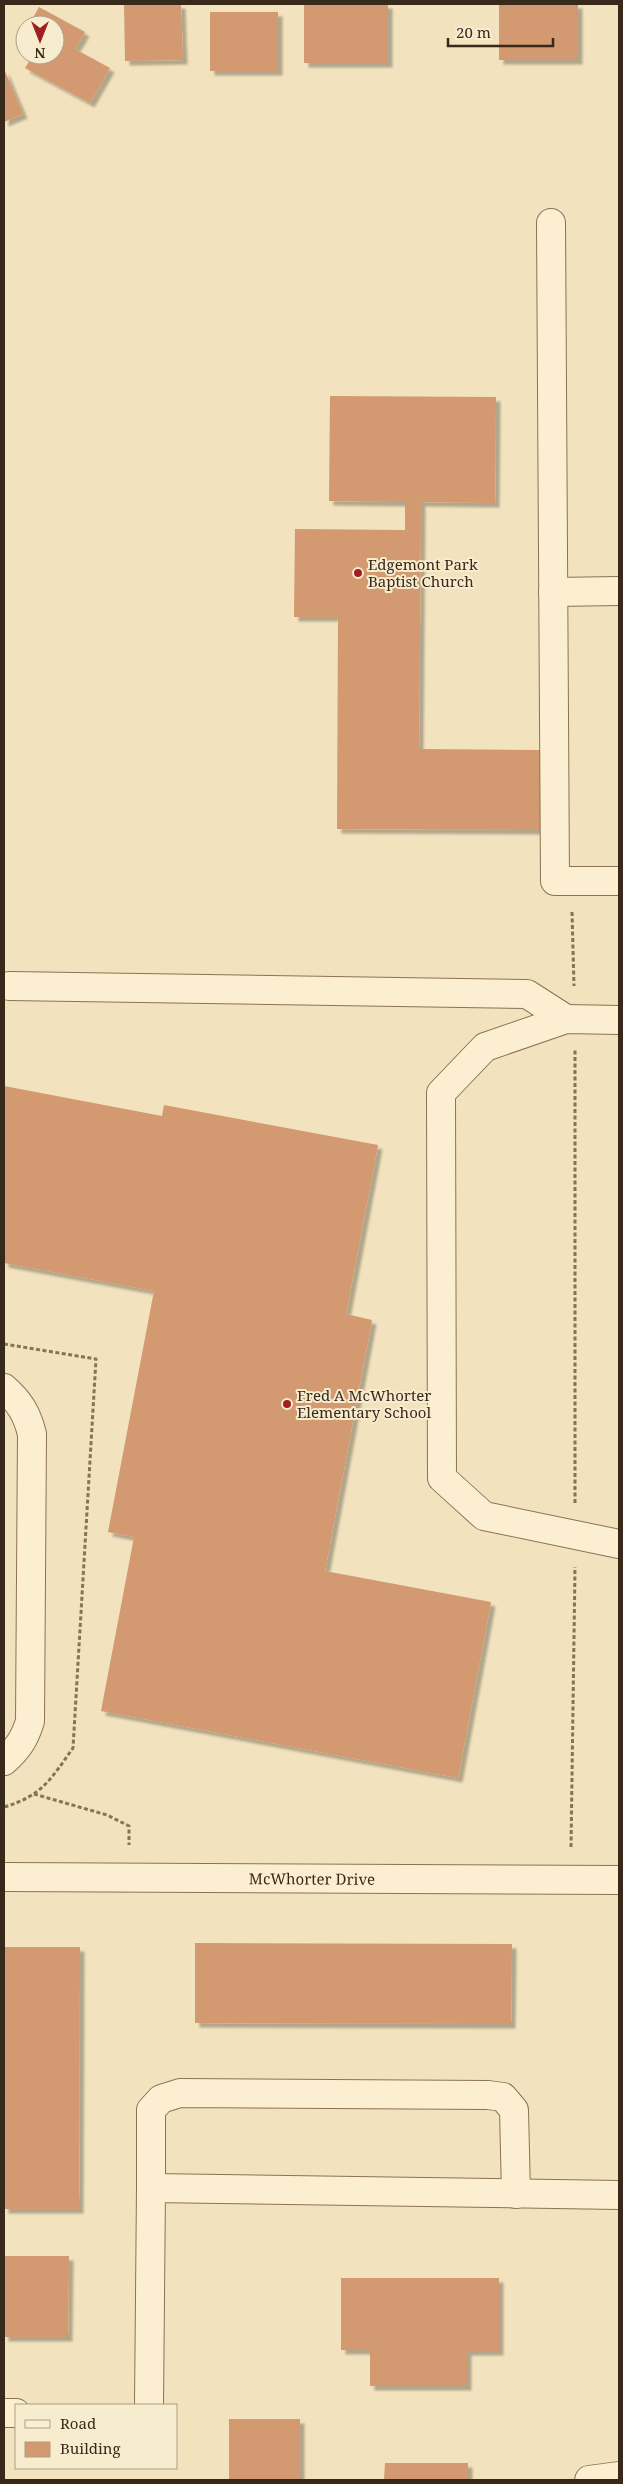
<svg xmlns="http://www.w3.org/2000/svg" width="623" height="2484" font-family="'Noto Serif',serif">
<defs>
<filter id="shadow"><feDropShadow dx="4.5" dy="4.5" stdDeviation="1" flood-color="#0004"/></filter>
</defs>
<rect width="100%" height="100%" fill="#f2e2bd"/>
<g fill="#d39970" filter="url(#shadow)">
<polygon points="124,4 181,4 183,60 125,61"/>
<rect x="304" y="4" width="84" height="59"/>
<rect x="499" y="4" width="79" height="56"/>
<polygon points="39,7 85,32 75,49 110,68 90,103 25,68 33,55 55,55 55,25 29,25"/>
<rect x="210" y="12" width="68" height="59"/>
<polygon points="4,69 23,114 4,122"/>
<polygon points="330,396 496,397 495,503 421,502 419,749 540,750 540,830 337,829 338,617 294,617 295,529 405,530 405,502 329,501"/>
<polygon points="4,1086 162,1116 164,1105 378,1145 346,1314 372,1320 325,1571 491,1602 458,1778 101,1711 134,1537 108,1532 154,1291 4,1263"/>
<polygon points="195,1943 512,1944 511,2024 195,2023"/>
<polygon points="4,1947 80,1947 79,2209 4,2209"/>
<polygon points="4,2256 69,2256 68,2337 4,2337"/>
<polygon points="341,2278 499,2278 499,2351 467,2351 467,2386 370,2386 370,2350 341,2350"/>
<rect x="229" y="2419" width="71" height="61"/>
<polygon points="385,2463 468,2463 468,2480 384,2480"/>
</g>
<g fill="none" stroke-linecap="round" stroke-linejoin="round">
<g stroke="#8b7255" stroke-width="30">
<g id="minor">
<polyline points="551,223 555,881 619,881"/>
<polyline points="553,592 619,591"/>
<polyline points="9,986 527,994 566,1019"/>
<polyline points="619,1020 566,1019 485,1047 441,1093 442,1478 484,1516 619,1544"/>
<path d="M4 1388C20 1402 27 1414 32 1434L30 1721C25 1738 18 1749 4 1761"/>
<path id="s1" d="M4 1877 619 1880"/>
<polyline points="151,2188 151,2110 161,2099 180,2093 488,2095 503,2097 514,2110 516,2194"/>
<polyline points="149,2405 151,2188 619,2195"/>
<polyline points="4,2413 16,2413"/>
<polyline points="589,2480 619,2476"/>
</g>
</g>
<g stroke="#8b7255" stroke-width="3" stroke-dasharray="4 2.5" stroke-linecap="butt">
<polyline points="572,912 574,986"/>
<path d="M4 1344 96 1359 73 1748C51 1779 42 1796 4 1807"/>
<polyline points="575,1503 575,1050"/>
<polyline points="34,1794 107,1815 129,1826 129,1845"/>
<polyline points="571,1847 575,1567"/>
</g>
<use href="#minor" stroke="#fcefd1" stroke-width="28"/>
</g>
<g fill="#a01f21" stroke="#f8ecce" stroke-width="2">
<circle cx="358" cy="573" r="5"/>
<circle cx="287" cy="1404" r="5"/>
</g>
<g text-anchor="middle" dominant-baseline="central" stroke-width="4" stroke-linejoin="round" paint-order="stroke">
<g font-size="15" fill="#39291b" stroke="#f8ecce" text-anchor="start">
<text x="368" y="564">Edgemont Park<tspan x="368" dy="17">Baptist Church</tspan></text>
<text x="297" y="1395">Fred A McWhorter<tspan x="297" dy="17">Elementary School</tspan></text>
</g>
<g font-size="15" fill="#39291b" stroke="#f8ecce">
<text stroke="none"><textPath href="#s1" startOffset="308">McWhorter Drive</textPath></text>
</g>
</g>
<rect width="623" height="2484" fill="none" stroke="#39291b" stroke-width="10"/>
<rect x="15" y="2404" width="162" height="65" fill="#f8ecce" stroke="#ac9e86"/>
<rect x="25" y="2420" width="25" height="8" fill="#fcefd1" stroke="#ac9e86"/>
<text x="60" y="2429" font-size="15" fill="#39291b">Road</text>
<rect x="25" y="2442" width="25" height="15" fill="#d39970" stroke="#ac9e86"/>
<text x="60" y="2454" font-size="15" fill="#39291b">Building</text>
<g transform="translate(40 40) rotate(180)"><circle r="24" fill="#f8ecce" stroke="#ac9e86"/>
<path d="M0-4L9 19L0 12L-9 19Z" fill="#a01f21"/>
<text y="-8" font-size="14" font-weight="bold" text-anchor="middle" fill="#39291b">N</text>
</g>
<path d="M448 38v8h105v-8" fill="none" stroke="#39291b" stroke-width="2.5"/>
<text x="456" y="38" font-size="15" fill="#39291b" stroke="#f8ecce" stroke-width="4" paint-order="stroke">20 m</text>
</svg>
